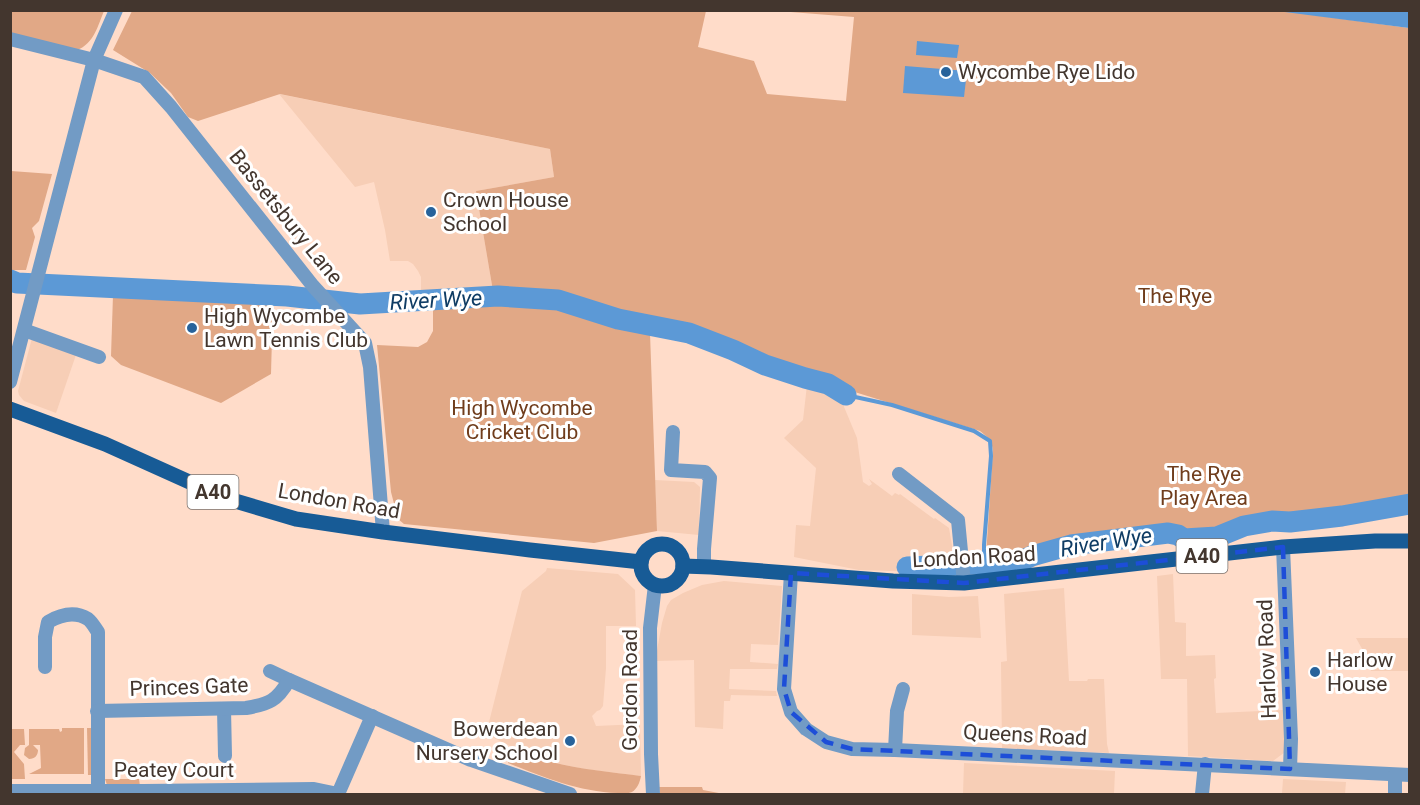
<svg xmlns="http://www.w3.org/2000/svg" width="1420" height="805" font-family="Roboto,sans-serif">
<rect width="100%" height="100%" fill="#ffdcc9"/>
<g fill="#f7ceb6">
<polygon points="279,94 550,149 554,177 476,191 493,291 437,295 425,294 421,291 421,277 418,271 413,264 408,261 390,261 385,230 374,182 355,187"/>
<polygon points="32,338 77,352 56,413 24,401 19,395 18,391"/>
<polygon points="807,385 820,390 828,391 842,402 857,438 863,482 869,486 872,484 869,479 892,496 895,493 899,495 900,494 934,519 935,518 949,528 954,557 954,573 859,570 794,557 796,525 810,526 816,468 784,438 803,420"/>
<polygon points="655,480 694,482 700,487 699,535 657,531"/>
<polygon points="547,568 618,574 635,590 636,626 606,626 606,668 603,706 600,710 597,711 592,716 596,726 640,724 641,776 584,769 546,761 522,752 486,734 522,591 546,571"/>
<polygon points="1173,574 1175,622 1186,623 1186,656 1215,655 1216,678 1214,679 1216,713 1283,710 1285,752 1273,761 1188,756 1187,679 1161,679 1157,576"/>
<polygon points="724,581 782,586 778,645 751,644 750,662 778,664 777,669 730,669 729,689 776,691 777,696 731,695 730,701 724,701 723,729 695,727 694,660 655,661 662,623 667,606 671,600 683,593 702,585"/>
<polygon points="1064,588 1069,681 1087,681 1088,679 1104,679 1107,744 1109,753 1002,748 1001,662 1007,661 1004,594"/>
<polygon points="912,594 949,597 978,596 981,638 912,635"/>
<polygon points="1356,638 1409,638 1409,671 1371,671 1369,661"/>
<polygon points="964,763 1115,771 1114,794 963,794"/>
<polygon points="1283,779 1346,782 1345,794 1282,794"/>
</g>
<g fill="#e1a886">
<path d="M1277 10 1409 28V502L1353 512 1267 523 1225 531 1148 534 1117 536 1060 546 1038 553 1018 556H986L993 450C992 442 987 436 980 431L845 389V384L832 381 815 373 804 372 679 325 629 316 595 304 540 291H493L476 191 554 177 550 149 280 94 198 121 188 117 171 93 150 73 113 50 132 11H706L698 47 754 61 767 94 846 101 854 17 778 11Z"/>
<path d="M11 11H104C98 25 94 44 77 50L11 33Z"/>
<polygon points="11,171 52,174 39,221 32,228 35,237 26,270 11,270"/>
<polygon points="113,295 273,300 271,374 221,403 121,365 111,356"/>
<path d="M498 303C536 303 556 306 592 320L593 319 650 333 657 531 594 543 404 524 398 519 391 492 377 345 418 347 427 342 433 331V309L479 306Z"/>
<path d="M62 728H84V774H29L41 768 40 745H33L38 750C38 755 35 759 29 759L24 755 25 748 29 745V729H59L60 732 62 731Z"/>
<polygon points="87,728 93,728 93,775 88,775"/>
<polygon points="10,729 24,729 25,745 20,745 14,752 24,764 25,779 11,779"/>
<path d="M513 748C553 768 598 770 641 776 640 782 637 789 632 792 628 794 622 793 618 793 579 792 544 777 508 763Z"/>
<polygon points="105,779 139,779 140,786 107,785"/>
<polygon points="659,787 702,787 703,790 724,794 660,794"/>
</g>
<g fill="#5c99d6">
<polygon points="1277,11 1409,11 1409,28"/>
<polygon points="917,41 959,45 957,58 916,55"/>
<polygon points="905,66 967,71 964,97 903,93"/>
</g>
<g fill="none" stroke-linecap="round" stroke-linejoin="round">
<polyline stroke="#5c99d6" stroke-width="4" points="846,395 892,405 974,431 990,441 991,456 984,545 984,564"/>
<g stroke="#5c99d6" stroke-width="21">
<polyline points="10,280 17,283 287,296 360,304 498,296 558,300 618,319 689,333 733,350 765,365 805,378 828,384 846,395"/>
<polyline points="907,567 1002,563 1021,561 1032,556 1071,545 1168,533 1178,535 1184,539 1217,537 1244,526 1272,521 1290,522 1342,516 1410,504"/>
</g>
<g stroke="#729bc5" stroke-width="14">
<polyline points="10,39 94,60 144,77 171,107 313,286 365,343 370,367 383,532"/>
<polyline points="24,330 99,357"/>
<polyline points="10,382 94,60 116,10"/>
<polyline points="673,432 671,470 705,472 710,478 704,549 704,566"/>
<polyline points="899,474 958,520 964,583"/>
<polyline points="1283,547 1291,739 1290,769"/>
<polyline points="791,573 784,689 791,712 806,729 826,742 852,749 895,750 999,755 1410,775"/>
<path d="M45 667V637L48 622C60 615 75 611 88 619 92 622 95 628 98 632V791"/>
<polyline points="270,671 289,680"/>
<polyline points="224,709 225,756"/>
<path d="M97 711 246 708C269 704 277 701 289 680L471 760 570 794"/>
<polyline points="895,750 897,711 903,689"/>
<polyline points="1395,775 1395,794"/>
<polyline points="10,791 144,791 314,789 338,794"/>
<polyline points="338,794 372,716"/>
<polyline points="653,794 651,754 650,628 655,585"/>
<polyline points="1202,794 1205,764"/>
</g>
<g stroke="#175b96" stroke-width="15">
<polyline points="10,409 105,444 225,498 296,519 383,532 530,550 641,562"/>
<circle cx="662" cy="565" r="21"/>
<polyline points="683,566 711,567 893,581 964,583 1283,547 1375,541 1410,541"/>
</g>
</g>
<path fill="none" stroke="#1d4ed8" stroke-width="4.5" stroke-dasharray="12 8" stroke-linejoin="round" d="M1283 547 1290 769 852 749 826 742 791 712 784 689 791 573 964 583Z"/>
<g fill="#28639b" stroke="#fff" stroke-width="2">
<circle cx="946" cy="72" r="6"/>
<circle cx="431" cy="212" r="6"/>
<circle cx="192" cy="328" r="6"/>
<circle cx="1315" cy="672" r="6"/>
<circle cx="570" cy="741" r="6"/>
</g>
<g text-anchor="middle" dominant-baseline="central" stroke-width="6" stroke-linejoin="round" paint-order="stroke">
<g fill="#fff" stroke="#7b726d" stroke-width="1.5">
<rect x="187.5" y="475" width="51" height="34" rx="4.5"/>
<rect x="1176.5" y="539" width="51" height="34" rx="4.5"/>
</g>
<g font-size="20" font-weight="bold" fill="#43362e">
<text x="213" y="492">A40</text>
<text x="1202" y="556">A40</text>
</g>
<g font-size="21" fill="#43362e" stroke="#fff" text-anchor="start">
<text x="958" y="72">Wycombe Rye Lido</text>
<text x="443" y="200">Crown House<tspan x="443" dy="24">School</tspan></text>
<text x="204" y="316">High Wycombe<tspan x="204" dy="24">Lawn Tennis Club</tspan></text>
<text x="1327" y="660">Harlow<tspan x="1327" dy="24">House</tspan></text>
<text x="558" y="729" text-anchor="end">Bowerdean<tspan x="558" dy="24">Nursery School</tspan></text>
</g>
<g font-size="21" fill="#43362e" stroke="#fff">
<text transform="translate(286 217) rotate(51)">Bassetsbury Lane</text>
<text transform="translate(339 501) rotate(10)">London Road</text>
<text transform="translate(974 557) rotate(-3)">London Road</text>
<text transform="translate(1267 659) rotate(-92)">Harlow Road</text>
<text transform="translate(189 687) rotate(-2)">Princes Gate</text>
<text transform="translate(630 690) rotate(-90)">Gordon Road</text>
<text transform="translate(1025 735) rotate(3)">Queens Road</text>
<text x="174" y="770">Peatey Court</text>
</g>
<g font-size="21" fill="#703d1c" stroke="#fff">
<text x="1175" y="296">The Rye</text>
<text x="522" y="408">High Wycombe<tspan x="522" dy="24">Cricket Club</tspan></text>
<text x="1204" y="474">The Rye<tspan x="1204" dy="24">Play Area</tspan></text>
</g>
<g font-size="22" font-style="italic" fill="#0f3c64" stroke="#fff">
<text transform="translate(436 300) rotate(-3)">River Wye</text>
<text transform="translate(1106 542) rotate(-9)">River Wye</text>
</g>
</g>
<rect width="1420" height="805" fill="none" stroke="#43362e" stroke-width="24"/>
</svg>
